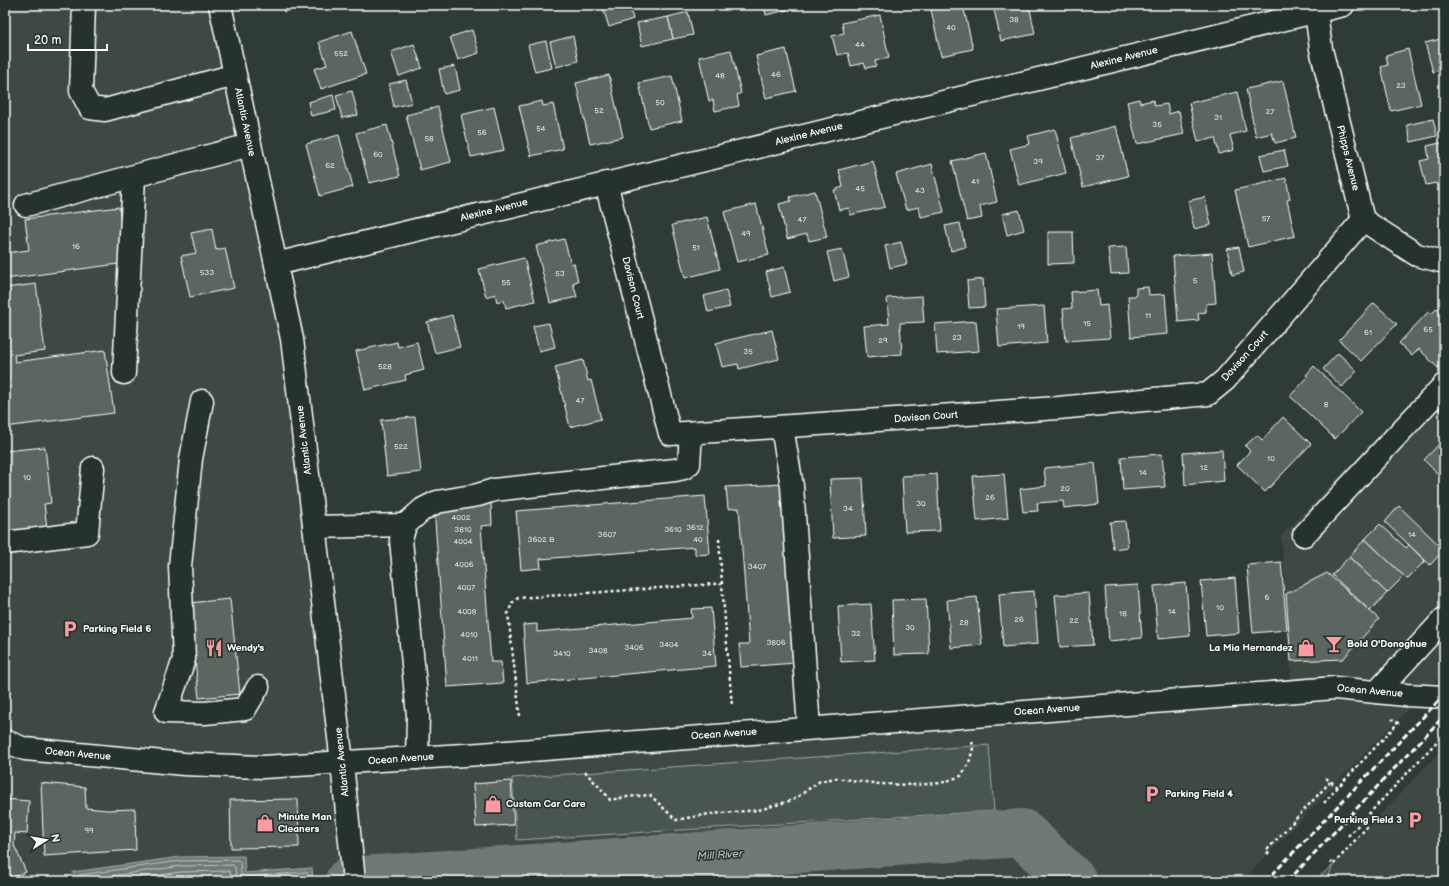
<svg xmlns="http://www.w3.org/2000/svg" width="1449" height="886" font-family="'Balsamiq Sans',sans-serif">
<rect width="100%" height="100%" fill="#2f3b35"/>
<filter id="ink" filterUnits="userSpaceOnUse"><feTurbulence type="fractalNoise" baseFrequency=".025" numOctaves="2"/><feDisplacementMap in="SourceGraphic" scale="8" xChannelSelector="R" yChannelSelector="G"/><feConvolveMatrix kernelMatrix="1 2 1 2 8 2 1 2 1" color-interpolation-filters="sRGB"/></filter>
<g filter="url(#ink)">
<g fill="#3c4842">
<polygon points="5,5 216,5 277,331 346,767 1292,689 1281,536 1444,368 1444,672 1242,881 312,881 311,868 245,873 244,856 73,872 74,879 59,881 5,881"/>
<polygon points="1444,747 1444,881 1327,881 1331,867"/>
</g>
<g fill="#4a544f" stroke="#a4aaa7">
<polygon points="989,745 994,811 517,840 512,778"/>
<polygon points="1333,865 1327,881 1314,881 1331,867"/>
</g>
<polygon fill="#707975" stroke="#a9afac" points="244,856 245,873 312,868 313,881 59,881 74,879 73,872 180,857"/>
<g fill="none" stroke-linecap="round" stroke-linejoin="round">
<g stroke="#c6c9c8" stroke-width="1">
<polyline points="77,881 79,875 180,861 238,860 240,862 241,874 245,877 306,872 308,874 309,881"/>
<polyline points="82,881 84,880 181,866 233,865 235,867 236,876 241,881"/>
<polyline points="118,881 181,872 228,871 230,872 232,881"/>
<polyline points="263,881 302,878 304,881"/>
</g>
<polyline stroke="#707975" stroke-width="48" points="349,881 1022,833 1073,881"/>
</g>
<g fill="#5b6661" stroke="#fff">
<polygon points="282,5 306,5 284,12"/>
<polygon points="602,5 629,5 633,19 609,27"/>
<polygon points="764,5 786,5 787,10 766,15"/>
<polygon points="792,5 810,5 793,9"/>
<polygon points="930,5 963,5 973,49 941,56"/>
<polygon points="993,5 1029,5 1035,34 1001,41"/>
<polygon points="688,12 693,35 673,39 668,17"/>
<polygon points="880,15 889,58 875,61 876,66 866,68 864,63 851,66 848,53 837,55 832,36 844,33 842,23"/>
<polygon points="668,17 673,39 642,46 637,23"/>
<polygon points="472,30 479,53 458,60 450,37"/>
<polygon points="352,31 366,74 321,89 314,69 327,65 319,42"/>
<polygon points="573,36 578,61 556,67 550,42"/>
<polygon points="1444,38 1444,74 1443,74 1441,70 1433,72 1425,43"/>
<polygon points="546,41 552,68 535,72 528,45"/>
<polygon points="414,44 422,68 399,76 391,52"/>
<polygon points="786,49 796,91 766,98 756,56"/>
<polygon points="1408,49 1421,104 1391,111 1381,67 1388,65 1386,55"/>
<polygon points="731,50 741,93 737,95 739,106 715,111 713,100 709,101 699,57"/>
<polygon points="455,66 460,90 444,94 439,69"/>
<polygon points="609,75 623,137 590,144 576,83"/>
<polygon points="672,76 682,121 649,128 639,83"/>
<polygon points="406,80 412,103 394,107 389,84"/>
<polygon points="1283,81 1296,138 1275,143 1272,133 1256,137 1246,89"/>
<polygon points="352,91 358,115 342,118 336,95"/>
<polygon points="1237,92 1246,131 1230,135 1234,150 1219,154 1215,138 1198,142 1189,103"/>
<polygon points="333,95 336,110 311,116 308,102"/>
<polygon points="1139,99 1140,103 1153,100 1155,106 1167,104 1169,114 1179,111 1184,134 1137,144 1127,102"/>
<polygon points="542,101 543,106 553,104 563,149 531,156 519,106"/>
<polygon points="438,107 451,162 420,170 406,115"/>
<polygon points="494,107 504,150 471,157 461,115"/>
<polygon points="1433,119 1437,136 1411,142 1407,125"/>
<polygon points="387,125 400,176 369,183 356,133"/>
<polygon points="1116,126 1128,176 1083,187 1071,138"/>
<polygon points="1055,129 1066,173 1019,185 1010,149 1030,144 1028,136"/>
<polygon points="339,135 353,187 320,196 306,144"/>
<polygon points="1444,142 1444,189 1438,191 1436,183 1426,185 1420,161 1429,159 1427,146"/>
<polygon points="1284,150 1288,166 1264,171 1260,155"/>
<polygon points="986,153 997,202 980,206 982,218 967,221 952,161"/>
<polygon points="873,161 885,207 850,215 849,208 839,210 834,190 843,187 839,170"/>
<polygon points="932,164 944,212 921,217 919,207 906,210 896,174"/>
<polygon points="1286,178 1290,199 1287,200 1295,236 1248,247 1235,190"/>
<polygon points="815,191 827,237 809,241 807,234 787,239 779,204 791,201 790,197"/>
<polygon points="1205,197 1211,225 1194,229 1188,201"/>
<polygon points="756,204 769,255 737,262 724,212"/>
<polygon points="119,207 126,263 5,279 5,242 6,253 29,250 25,219"/>
<polygon points="1019,210 1024,230 1007,235 1002,214"/>
<polygon points="707,217 720,269 685,278 672,225"/>
<polygon points="960,223 965,247 951,251 945,226"/>
<polygon points="212,229 216,250 225,248 234,288 190,297 181,256 196,253 191,233"/>
<polygon points="1048,232 1073,232 1074,263 1048,264"/>
<polygon points="564,239 571,264 574,263 578,281 573,283 577,297 550,303 536,246"/>
<polygon points="901,242 907,264 890,268 885,246"/>
<polygon points="1126,247 1128,273 1111,274 1108,248"/>
<polygon points="1239,247 1244,272 1232,275 1227,249"/>
<polygon points="842,249 849,277 834,281 827,252"/>
<polygon points="1212,253 1216,303 1206,304 1206,312 1198,313 1199,320 1178,322 1173,256"/>
<polygon points="524,258 535,301 506,308 504,300 497,302 495,294 486,297 479,269"/>
<polygon points="784,267 790,292 772,297 766,272"/>
<polygon points="983,279 985,307 969,308 967,281"/>
<polygon points="36,284 45,351 14,355 15,362 105,350 114,413 5,427 5,288"/>
<polygon points="1148,287 1149,295 1165,294 1168,334 1131,337 1128,296 1136,296 1136,288"/>
<polygon points="726,290 730,307 708,312 704,296"/>
<polygon points="1097,290 1099,306 1107,305 1110,338 1066,341 1063,309 1072,308 1071,292"/>
<polygon points="922,296 924,322 900,323 902,354 867,357 864,326 889,324 887,298"/>
<polygon points="1374,303 1397,324 1361,361 1339,340"/>
<polygon points="1044,306 1047,343 999,347 996,309"/>
<polygon points="1437,308 1444,315 1444,361 1438,368 1419,349 1412,356 1399,343 1429,311 1432,314"/>
<polygon points="452,315 460,347 435,353 427,322"/>
<polygon points="976,321 979,351 937,354 935,324"/>
<polygon points="549,323 555,347 539,351 533,326"/>
<polygon points="772,330 779,359 739,369 738,364 722,367 716,343"/>
<polygon points="397,342 398,347 417,342 424,370 405,375 406,380 365,390 356,351"/>
<polygon points="1338,353 1357,371 1342,387 1323,369"/>
<polygon points="583,360 588,381 591,380 601,419 570,427 555,367"/>
<polygon points="1314,366 1361,412 1335,439 1290,396 1308,377 1306,375"/>
<polygon points="1444,404 1444,415 1439,410"/>
<polygon points="415,417 421,472 387,476 381,420"/>
<polygon points="1283,417 1311,444 1265,492 1237,465 1250,451 1245,446 1257,435 1262,440"/>
<polygon points="1444,439 1444,480 1424,460"/>
<polygon points="45,447 51,503 44,504 47,528 5,533 5,451"/>
<polygon points="1222,450 1224,481 1185,485 1183,453"/>
<polygon points="1162,454 1165,487 1123,490 1121,457"/>
<polygon points="1095,463 1099,504 1064,508 1063,501 1037,503 1038,511 1023,512 1020,489 1046,486 1044,468"/>
<polygon points="937,474 940,531 905,532 902,476"/>
<polygon points="1004,474 1008,518 977,521 973,476"/>
<polygon points="863,478 866,536 833,538 830,479"/>
<polygon points="784,484 796,663 741,667 739,644 749,644 739,508 728,509 726,487"/>
<polygon points="705,496 710,554 695,555 695,547 540,559 541,568 521,570 516,511"/>
<polygon points="491,503 492,525 481,526 491,662 501,662 503,683 447,687 434,507"/>
<polygon points="1399,506 1444,550 1430,565 1385,522"/>
<polygon points="1125,521 1128,547 1113,549 1110,522"/>
<polygon points="1380,524 1406,548 1409,545 1425,561 1407,579 1365,539"/>
<polygon points="1365,539 1404,576 1387,593 1349,557"/>
<polygon points="1349,557 1387,593 1370,611 1332,575"/>
<polygon points="1281,562 1287,630 1253,633 1247,565"/>
<polygon points="1327,573 1379,619 1343,659 1291,661 1286,594"/>
<polygon points="1235,578 1239,633 1206,636 1201,581"/>
<polygon points="1186,583 1190,636 1158,639 1154,586"/>
<polygon points="1138,585 1142,638 1109,641 1105,587"/>
<polygon points="1034,591 1038,644 1003,647 999,594"/>
<polygon points="1089,593 1093,645 1060,647 1055,595"/>
<polygon points="977,597 982,645 951,648 947,600"/>
<polygon points="230,599 240,694 199,698 189,603"/>
<polygon points="926,599 929,654 894,655 892,600"/>
<polygon points="871,604 875,660 841,662 838,606"/>
<polygon points="711,608 716,666 527,683 523,625 537,624 537,632 692,618 691,609"/>
<polygon points="511,781 514,825 476,827 473,784"/>
<polygon points="41,783 85,787 86,808 107,810 135,809 136,850 44,856"/>
<polygon points="5,799 29,801 27,834 15,833 14,845 26,872 5,881"/>
<polygon points="298,799 299,847 231,848 230,800"/>
</g>
<g fill="none" stroke-linecap="round" stroke-linejoin="round">
<g stroke="#fff" stroke-width="25">
<g id="minor">
<polyline points="84,5 81,91 90,108 105,110 235,75"/>
<polyline points="1315,5 1321,49 1363,220 1417,255 1444,262"/>
<polyline points="606,183 670,434 1058,408 1208,394 1225,380 1363,220"/>
<polyline points="26,205 250,145"/>
<polyline points="276,264 1343,5"/>
<polyline points="124,373 134,177"/>
<polyline points="202,401 191,459 180,566 184,659 166,712 205,713 245,709 258,687"/>
<polyline points="782,427 792,486 809,728"/>
<polyline points="314,527 405,525"/>
<polyline points="1304,535 1444,385"/>
<polyline points="5,543 87,533 93,468"/>
<polyline points="1377,692 1444,619"/>
<polyline points="417,758 418,716 401,540 405,525 423,509 437,502 478,495 494,490 675,470 684,468 689,464 691,433"/>
</g>
</g>
<g stroke="#fff" stroke-width="25">
<g id="major">
<polyline points="220,5 292,339 342,763 354,881"/>
<polyline points="5,741 25,749 184,764 263,767 481,754 1335,688 1406,695 1444,697"/>
</g>
</g>
<g stroke="#fff" stroke-width="2.5" stroke-dasharray="3 3" stroke-linecap="butt">
<polyline points="719,539 722,584"/>
<polyline points="520,716 508,614 512,603 518,598 714,584 722,584 732,706"/>
<path d="M585 771C593 782 603 789 610 800L627 797 650 795 676 820 709 814 759 810 793 800 820 781 836 778 880 784 915 785 941 783 961 776 969 763 973 748 972 740"/>
<polyline points="1326,778 1338,787 1398,723 1392,719"/>
<polyline points="1324,803 1338,787"/>
<polyline points="1348,836 1444,734"/>
<polyline points="1269,854 1266,851 1330,782"/>
<polyline points="1330,861 1333,865 1367,827 1362,821"/>
</g>
<use href="#minor" stroke="#26332d" stroke-width="22"/>
<use href="#major" stroke="#26332d" stroke-width="22"/>
<g stroke="#fff" stroke-width="3" stroke-dasharray="6 3" stroke-linecap="butt">
<polyline points="1266,881 1444,695"/>
<polyline points="1288,881 1444,716"/>
</g>
</g>
</g>
<defs>
<g id="parking-bare" transform="scale(1.38)"><path d="M-3.5-5.5H1a3.5 3.5 0 0 1 0 7H-1V5.5H-3.5ZM-1-3.4V-.6H.8a1.4 1.4 0 0 0 0-2.8Z" fill="#ff9aa2" stroke="#26332d" stroke-width="2.5" paint-order="stroke"/></g>
<g id="bar-bare" transform="scale(1.38)"><path d="M-6-5H6L.8 .8V4.5H3.5V6h-7V4.5H-.8V.8Z" fill="#ff9aa2" stroke="#26332d" stroke-width="2.5" paint-order="stroke"/></g>
<g id="restaurant-bare" transform="scale(1.38)"><path d="M-5-6h1v4h1v-4h1v4h1v-4h1v5L-1.5 .5V6h-2V.5L-5-1ZM5-6V6H3V1.5H1.5Q1.5-4 5-6Z" fill="#ff9aa2" stroke="#26332d" stroke-width="2.5" paint-order="stroke"/></g>
<g id="shop-bare" transform="scale(1.38)"><path d="M-5-2.5h2.3a2.7 3.5 0 0 1 5.4 0H5L5.5 6h-11ZM-1.5-2.5h3a1.5 2.3 0 0 0-3 0Z" fill="#ff9aa2" stroke="#26332d" stroke-width="2.5" paint-order="stroke"/></g>
</defs>
<g fill-rule="evenodd">
<use href="#parking-bare" x="70" y="629"/>
<use href="#bar-bare" x="1334" y="644"/>
<use href="#restaurant-bare" x="214" y="648"/>
<use href="#shop-bare" x="1306" y="648"/>
<use href="#parking-bare" x="1152" y="794"/>
<use href="#shop-bare" x="493" y="804"/>
<use href="#parking-bare" x="1415" y="820"/>
<use href="#shop-bare" x="265" y="823"/>
</g>
<g text-anchor="middle" dominant-baseline="central" stroke-width="3" stroke-linejoin="round" paint-order="stroke">
<g font-size="8" fill="#d6d9d8">
<text x="1014" y="19">38</text>
<text x="951" y="27">40</text>
<text x="860" y="44">44</text>
<text x="341" y="53">552</text>
<text x="776" y="74">46</text>
<text x="720" y="75">48</text>
<text x="1401" y="85">23</text>
<text x="660" y="102">50</text>
<text x="599" y="110">52</text>
<text x="1270" y="111">27</text>
<text x="1218" y="117">31</text>
<text x="1157" y="124">35</text>
<text x="541" y="128">54</text>
<text x="482" y="132">56</text>
<text x="429" y="138">58</text>
<text x="378" y="154">60</text>
<text x="1100" y="157">37</text>
<text x="1038" y="161">39</text>
<text x="330" y="165">62</text>
<text x="975" y="181">41</text>
<text x="860" y="188">45</text>
<text x="920" y="190">43</text>
<text x="1266" y="218">57</text>
<text x="802" y="219">47</text>
<text x="746" y="233">49</text>
<text x="76" y="246">16</text>
<text x="696" y="247">51</text>
<text x="207" y="272">533</text>
<text x="560" y="273">53</text>
<text x="1195" y="280">5</text>
<text x="506" y="282">55</text>
<text x="1148" y="315">11</text>
<text x="1087" y="323">15</text>
<text x="1021" y="326">19</text>
<text x="1428" y="329">65</text>
<text x="1368" y="332">61</text>
<text x="957" y="337">23</text>
<text x="883" y="340">29</text>
<text x="748" y="351">35</text>
<text x="385" y="366">528</text>
<text x="580" y="400">47</text>
<text x="1326" y="404">8</text>
<text x="401" y="446">522</text>
<text x="1271" y="458">10</text>
<text x="1204" y="467">12</text>
<text x="1143" y="472">14</text>
<text x="27" y="477">10</text>
<text x="1065" y="488">20</text>
<text x="990" y="497">26</text>
<text x="921" y="503">30</text>
<text x="848" y="508">34</text>
<text x="461" y="517">4002</text>
<text x="695" y="527">3612</text>
<text x="463" y="529">3810</text>
<text x="673" y="529">3610</text>
<text x="607" y="534">3607</text>
<text x="1412" y="534">14</text>
<text x="541" y="539">3602 B</text>
<text x="698" y="539">40</text>
<text x="463" y="541">4004</text>
<text x="464" y="564">4006</text>
<text x="757" y="566">3407</text>
<text x="466" y="587">4007</text>
<text x="1267" y="597">6</text>
<text x="1220" y="607">10</text>
<text x="467" y="611">4008</text>
<text x="1172" y="611">14</text>
<text x="1123" y="613">18</text>
<text x="1019" y="619">26</text>
<text x="1074" y="620">22</text>
<text x="964" y="622">28</text>
<text x="910" y="627">30</text>
<text x="856" y="633">32</text>
<text x="469" y="634">4010</text>
<text x="776" y="642">3806</text>
<text x="669" y="644">3404</text>
<text x="634" y="647">3406</text>
<text x="598" y="650">3408</text>
<text x="562" y="653">3410</text>
<text x="707" y="653">34</text>
<text x="470" y="658">4011</text>
<text x="89" y="830">99</text>
</g>
<g font-size="10" fill="#fff" stroke="#26332d">
<text transform="translate(1124 58) rotate(-14)">Alexine Avenue</text>
<text transform="translate(245 122) rotate(78)">Atlantic Avenue</text>
<text transform="translate(809 134) rotate(-14)">Alexine Avenue</text>
<text transform="translate(1348 158) rotate(76)">Phipps Avenue</text>
<text transform="translate(494 210) rotate(-14)">Alexine Avenue</text>
<text transform="translate(633 288) rotate(76)">Davison Court</text>
<text transform="translate(1245 356) rotate(-48)">Davison Court</text>
<text transform="translate(926 417) rotate(-4)">Davison Court</text>
<text transform="translate(304 440) rotate(-97)">Atlantic Avenue</text>
<text transform="translate(1370 691) rotate(5)">Ocean Avenue</text>
<text transform="translate(1047 710) rotate(-4)">Ocean Avenue</text>
<text transform="translate(724 734) rotate(-4)">Ocean Avenue</text>
<text transform="translate(78 754) rotate(5)">Ocean Avenue</text>
<text transform="translate(401 759) rotate(-4)">Ocean Avenue</text>
<text transform="translate(342 762) rotate(-96)">Atlantic Avenue</text>
</g>
<g font-size="10" font-weight="bold" fill="#fff" stroke="#26332d" text-anchor="start">
<text x="83" y="629">Parking Field 6</text>
<text x="1347" y="644">Bold O'Donoghue</text>
<text x="227" y="648">Wendy's</text>
<text x="1293" y="648" text-anchor="end">La Mia Hernandez</text>
<text x="1165" y="794">Parking Field 4</text>
<text x="506" y="804">Custom Car Care</text>
<text x="278" y="817">Minute Man<tspan x="278" dy="12">Cleaners</tspan></text>
<text x="1402" y="820" text-anchor="end">Parking Field 3</text>
</g>
<g font-size="11" font-style="italic" fill="#b8bcba" stroke="#26332d">
<text transform="translate(720 855) rotate(-4)">Mill River</text>
</g>
</g>
<rect width="1449" height="886" fill="none" stroke="#26332d" stroke-width="20"/>
<rect x="10" y="10" width="1429" height="866" fill="none" stroke="#fff" stroke-width="1.5" filter="url(#ink)"/>
<g transform="translate(46 840) rotate(79)" stroke="#26332d" stroke-width="3" paint-order="stroke">
<path d="M0-3L7 15L0 10L-7 15Z" fill="#ffffff"/>
<text y="-6" font-size="11" font-weight="bold" text-anchor="middle" fill="#ffffff">N</text>
</g>
<path d="M28 44v6h79v-6" fill="none" stroke="#ffffff" stroke-width="2"/>
<text x="34" y="44" font-size="12" fill="#ffffff" stroke="#26332d" stroke-width="3" paint-order="stroke">20 m</text>
</svg>
